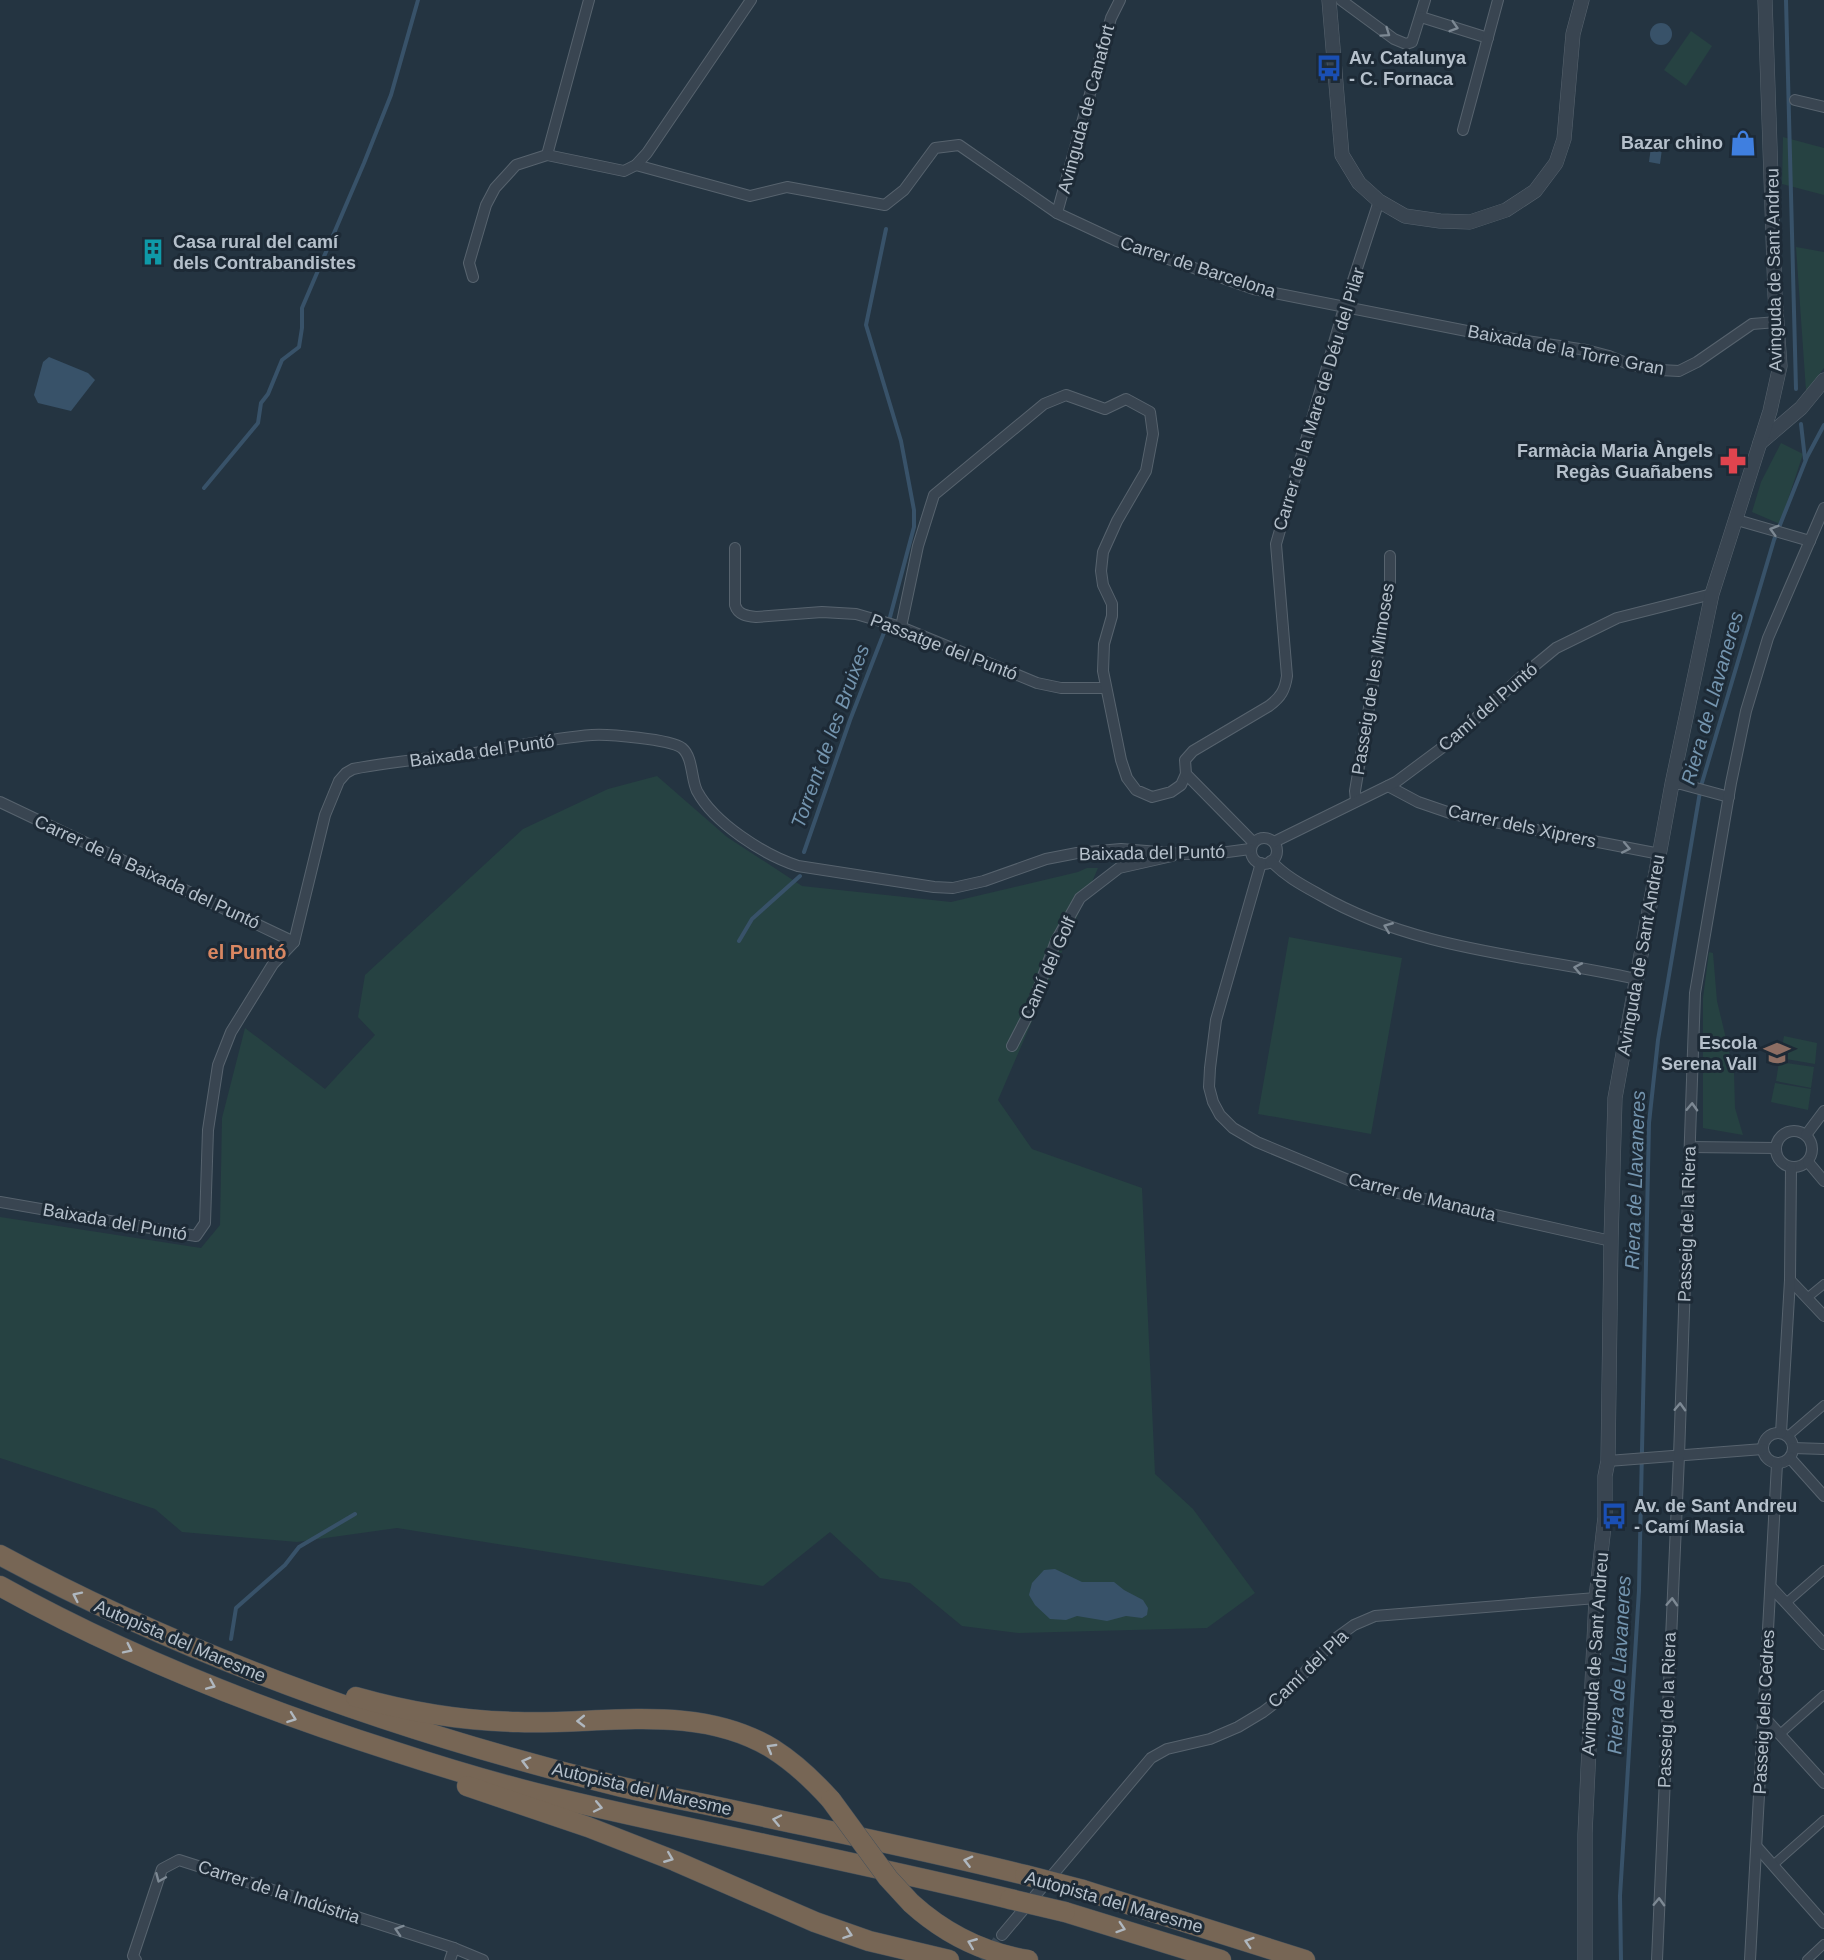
<svg xmlns="http://www.w3.org/2000/svg" width="1824" height="1960" font-family="Helvetica,sans-serif">
<rect width="100%" height="100%" fill="#243441"/>
<g fill="#264242">
<polygon points="1691,31 1712,46 1686,86 1664,70"/>
<polygon points="1783,137 1824,148 1824,195 1782,184"/>
<polygon points="1796,247 1824,252 1824,368 1806,391"/>
<polygon points="1781,443 1803,454 1780,524 1752,512 1761,482"/>
<polygon points="657,776 727,837 802,886 951,902 1078,872 1087,868 1098,868 998,1100 1032,1149 1142,1188 1155,1474 1193,1509 1255,1593 1207,1628 1019,1633 962,1626 910,1583 880,1578 830,1532 763,1586 397,1528 297,1542 182,1532 155,1509 0,1458 0,1217 201,1248 220,1225 222,1118 245,1028 325,1089 375,1035 358,1017 365,975 523,829 608,789"/>
<polygon points="1289,937 1402,958 1371,1134 1258,1114"/>
<polygon points="1709,952 1713,953 1717,1001 1734,1072 1735,1108 1743,1135 1703,1128 1703,998"/>
<polygon points="1784,1036 1817,1043 1815,1064 1780,1058"/>
<polygon points="1779,1062 1814,1067 1811,1088 1776,1081"/>
<polygon points="1775,1083 1811,1089 1808,1110 1771,1102"/>
</g>
<g fill="#385269">
<circle cx="1661" cy="34" r="11"/>
<polygon points="1652,139 1663,141 1660,164 1649,162"/>
<polygon points="49,357 88,373 95,380 71,411 38,403 34,395 43,362"/>
<polygon points="1055,1569 1082,1582 1114,1582 1124,1590 1143,1600 1148,1608 1147,1615 1142,1618 1126,1616 1107,1621 1077,1616 1066,1620 1050,1619 1035,1605 1029,1595 1032,1583 1044,1570"/>
</g>
<g fill="none" stroke-linecap="round" stroke-linejoin="round">
<g stroke="#385269" stroke-width="4">
<polyline points="1786,0 1796,389"/>
<polyline points="886,229 866,325 901,441 914,510 914,527 890,617"/>
<polyline points="1801,424 1805,459"/>
<polyline points="204,488 258,423 261,403 268,394 282,360 299,347 302,328 302,308 364,163 391,95 418,0"/>
<polyline points="804,852 850,720 885,630"/>
<polyline points="739,941 752,919 800,876"/>
<polyline points="231,1639 236,1608 285,1565 299,1547 355,1514"/>
<polyline points="1621,1960 1620,1896 1639,1590 1649,1123 1658,1040 1701,786 1774,540 1807,457 1824,425"/>
</g>
<polyline stroke="#3a4956" stroke-width="10" stroke-dasharray="10 5" stroke-linecap="butt" points="982,1960 1002,1935"/>
<g stroke="#57636e" stroke-width="10">
<g id="pedestrian">
<polyline points="1807,1298 1824,1284"/>
<polyline points="1788,1436 1824,1405"/>
<polyline points="1786,1603 1824,1570"/>
<polyline points="1780,1734 1824,1695"/>
<polyline points="1773,1865 1824,1820"/>
<polyline points="1807,1960 1824,1944"/>
</g>
</g>
<g stroke="#57636e" stroke-width="12">
<g id="minor">
<polyline points="1341,0 1394,39 1406,44 1412,42 1425,0"/>
<polyline points="1421,17 1488,38"/>
<polyline points="1795,100 1824,107"/>
<polyline points="1463,130 1498,0"/>
<polyline points="547,155 589,0"/>
<polyline points="636,165 750,196 787,187 885,205 904,190 935,148 959,145 1057,213 1117,241 1254,289 1482,334 1586,350 1609,356 1631,365 1660,370 1679,371 1697,362 1752,324 1777,322"/>
<polyline points="1057,213 1111,18 1120,0"/>
<polyline points="473,277 469,263 486,205 495,188 516,165 547,155 624,171 636,165 647,153 751,0"/>
<polyline points="1737,520 1810,541"/>
<path d="M735 548V605C738 615 747 616 756 617L822 612 856 614 901 627 1037 683 1061 688H1106"/>
<polyline points="901,627 918,546 934,495 1044,404 1066,395 1105,409 1126,399 1150,412 1153,434 1146,471 1117,521 1103,552 1101,571 1103,585 1112,604 1112,616 1104,644 1103,671 1121,760 1127,778 1136,790 1152,797 1171,792 1181,785 1186,774"/>
<polyline points="1672,784 1681,784 1729,797"/>
<polyline points="1388,786 1418,802 1453,814 1660,854"/>
<polyline points="1356,801 1355,791 1390,582 1390,556"/>
<polyline points="0,802 294,942"/>
<circle cx="1264" cy="851" r="13"/>
<path d="M1253 842 1186 774 1185 760 1193 751 1269 706C1281 697 1285 690 1287 676L1276 544 1344 308 1379 201"/>
<polyline points="1274,842 1396,782 1451,741 1522,676 1556,648 1617,618 1712,594"/>
<path d="M1271 861C1285 876 1302 885 1320 895 1417 951 1529 955 1636 979"/>
<polyline points="1261,863 1216,1020 1210,1068 1209,1087 1213,1102 1220,1115 1233,1128 1257,1142 1358,1184 1611,1241"/>
<polyline points="1012,1046 1030,1011 1056,941 1080,898 1119,868 1172,856"/>
<circle cx="1794" cy="1149" r="18"/>
<polyline points="1806,1135 1824,1111"/>
<polyline points="1690,1147 1776,1148"/>
<polyline points="1808,1162 1824,1181"/>
<path d="M0 1202 196 1236 205 1223 208 1130 218 1065 231 1032 273 964 294 942 325 815 339 781 346 773 353 769C393 761 434 758 475 753 514 747 553 738 592 735 608 734 670 739 682 748 693 757 691 779 697 791 714 823 764 855 798 866L934 887 953 888 984 881 1046 859 1077 853 1121 849 1184 854 1220 853 1250 849"/>
<polyline points="1790,1280 1824,1316"/>
<circle cx="1778" cy="1448" r="15"/>
<polyline points="1781,1433 1790,1280 1791,1167"/>
<polyline points="1793,1448 1824,1449"/>
<polyline points="1790,1458 1824,1496"/>
<polyline points="1608,1461 1763,1449"/>
<polyline points="1772,1588 1824,1644"/>
<polyline points="1764,1717 1824,1783"/>
<polyline points="1757,1847 1824,1923"/>
<polyline points="1002,1935 1151,1758 1167,1749 1210,1739 1238,1727 1263,1712 1280,1699 1336,1638 1354,1625 1375,1616 1596,1598"/>
<polyline points="136,1960 133,1956 162,1869 179,1860 454,1948 483,1960"/>
<polyline points="450,1960 454,1948"/>
<polyline points="1657,1960 1679,1456 1695,993 1731,783 1746,711 1768,638 1824,508"/>
<polyline points="1750,1960 1777,1464"/>
</g>
</g>
<g stroke="#57636e" stroke-width="15">
<g id="tertiary">
<polyline points="1329,0 1342,155 1359,183 1379,201 1405,216 1440,221 1470,222 1506,210 1535,191 1556,163 1564,139 1573,34 1582,0"/>
<polyline points="1760,443 1801,408 1824,380"/>
<polyline points="1585,1960 1585,1834 1596,1598 1605,1517 1605,1476 1608,1461 1611,1241 1615,1098 1672,784 1712,594 1770,411 1780,366 1775,295 1765,0"/>
</g>
</g>
<g stroke="#44505b" stroke-width="21">
<g id="motorway">
<path d="M0 1555C196 1661 406 1734 622 1787 656 1795 690 1801 723 1808 824 1830 925 1850 1025 1875"/>
<path d="M0 1586C124 1655 258 1708 393 1751 445 1768 498 1784 552 1797 704 1833 858 1862 1010 1899"/>
<path d="M356 1697C409 1712 463 1721 518 1722 602 1725 697 1702 773 1749 795 1763 813 1780 831 1800"/>
<polyline points="467,1786 588,1827 675,1861 815,1922 869,1941 949,1960"/>
<polyline points="1083,1890 1305,1960"/>
<path d="M911 1903C944 1933 984 1953 1028 1960"/>
<polyline points="1065,1912 1221,1960"/>
</g>
</g>
<use href="#pedestrian" stroke="#394551" stroke-width="8"/>
<use href="#minor" stroke="#394551" stroke-width="10"/>
<use href="#tertiary" stroke="#394551" stroke-width="14"/>
<use href="#motorway" stroke="#765" stroke-width="20"/>
<g stroke="#44505b" stroke-width="21" stroke-linecap="butt">
<g id="motorway-bridge">
<polyline points="831,1800 888,1878 911,1903"/>
<polyline points="1025,1875 1083,1890"/>
<polyline points="1010,1899 1065,1912"/>
</g>
</g>
<use href="#motorway-bridge" stroke="#765" stroke-width="20"/>
</g>
<defs><path id="oneway-chevron" d="M-2-3.5L2.5 0L-2 3.5" fill="none" stroke-width="1.6" stroke-linecap="round" stroke-linejoin="round" transform="scale(1.5)"/></defs>
<g stroke="#7d8994">
<use href="#oneway-chevron" transform="translate(1454 27) rotate(17)"/>
<use href="#oneway-chevron" transform="translate(1386 33) rotate(35)"/>
<use href="#oneway-chevron" transform="translate(1774 530) rotate(-164)"/>
<use href="#oneway-chevron" transform="translate(1626 848) rotate(11)"/>
<use href="#oneway-chevron" transform="translate(1388 927) rotate(-158)"/>
<use href="#oneway-chevron" transform="translate(1578 968) rotate(-169)"/>
<use href="#oneway-chevron" transform="translate(1692 1107) rotate(-88)"/>
<use href="#oneway-chevron" transform="translate(1680 1407) rotate(-88)"/>
<use href="#oneway-chevron" transform="translate(1672 1602) rotate(-87)"/>
<use href="#oneway-chevron" transform="translate(160 1878) rotate(113)"/>
<use href="#oneway-chevron" transform="translate(1659 1902) rotate(-88)"/>
<use href="#oneway-chevron" transform="translate(399 1930) rotate(-162)"/>
</g>
<g stroke="#afb7bf">
<use href="#oneway-chevron" transform="translate(77 1596) rotate(-154)"/>
<use href="#oneway-chevron" transform="translate(128 1649) rotate(26)"/>
<use href="#oneway-chevron" transform="translate(211 1685) rotate(23)"/>
<use href="#oneway-chevron" transform="translate(292 1718) rotate(20)"/>
<use href="#oneway-chevron" transform="translate(581 1721) rotate(179)"/>
<use href="#oneway-chevron" transform="translate(771 1748) rotate(-150)"/>
<use href="#oneway-chevron" transform="translate(526 1762) rotate(-165)"/>
<use href="#oneway-chevron" transform="translate(598 1807) rotate(12)"/>
<use href="#oneway-chevron" transform="translate(777 1820) rotate(-168)"/>
<use href="#oneway-chevron" transform="translate(669 1858) rotate(22)"/>
<use href="#oneway-chevron" transform="translate(968 1861) rotate(-166)"/>
<use href="#oneway-chevron" transform="translate(1121 1928) rotate(18)"/>
<use href="#oneway-chevron" transform="translate(848 1934) rotate(19)"/>
<use href="#oneway-chevron" transform="translate(1249 1942) rotate(-162)"/>
<use href="#oneway-chevron" transform="translate(972 1943) rotate(-158)"/>
</g>
<defs>
<g id="bus-bare" transform="scale(2.07)"><path d="M-5-6H5V4H4V6H2V4H-2V6H-4V4H-5ZM-3.5-4V0h7V-4ZM-3.5 1.2v1.5H-2V1.2ZM2 1.2v1.5H3.5V1.2Z" fill="#1a4fb4" stroke="#1d2a36" stroke-width="2.5" paint-order="stroke"/></g>
<g id="shop-bare" transform="scale(2.07)"><path d="M-5-2.5h2.3a2.7 3.5 0 0 1 5.4 0H5L5.5 6h-11ZM-1.5-2.5h3a1.5 2.3 0 0 0-3 0Z" fill="#3f7fe0" stroke="#1d2a36" stroke-width="2.5" paint-order="stroke"/></g>
<g id="building-bare" transform="scale(2.07)"><path d="M-4-6H4V6H1V3H-1V6H-4ZM-2.5-4.3h1.7v1.8h-1.7ZM.8-4.3h1.7v1.8H.8ZM-2.5-1h1.7V.8h-1.7ZM.8-1h1.7V.8H.8Z" fill="#0f9aa8" stroke="#1d2a36" stroke-width="2.5" paint-order="stroke"/></g>
<g id="pharmacy-bare" transform="scale(2.07)"><path d="M-2-6h4v4h4v4h-4v4h-4v-4h-4v-4h4Z" fill="#e0444e" stroke="#1d2a36" stroke-width="2.5" paint-order="stroke"/></g>
<g id="school-bare" transform="scale(2.07)"><path d="M0-5L7-2L0 1L-7-2ZM-4 1L0 2.5L4 1V4Q0 6-4 4Z" fill="#8d6e63" stroke="#1d2a36" stroke-width="2.5" paint-order="stroke"/></g>
</defs>
<g fill-rule="evenodd">
<use href="#bus-bare" x="1329" y="68"/>
<use href="#shop-bare" x="1743" y="143"/>
<use href="#building-bare" x="153" y="252"/>
<use href="#pharmacy-bare" x="1733" y="461"/>
<use href="#school-bare" x="1777" y="1053"/>
<use href="#bus-bare" x="1614" y="1516"/>
</g>
<g text-anchor="middle" dominant-baseline="central" stroke-width="6" stroke-linejoin="round" paint-order="stroke">
<g font-size="18" font-weight="bold" fill="#b5c0cb" stroke="#1d2a36" text-anchor="start">
<text x="1349" y="58">Av. Catalunya<tspan x="1349" dy="21">- C. Fornaca</tspan></text>
<text x="1723" y="143" text-anchor="end">Bazar chino</text>
<text x="173" y="242">Casa rural del camí<tspan x="173" dy="21">dels Contrabandistes</tspan></text>
<text x="1713" y="451" text-anchor="end">Farmàcia Maria Àngels<tspan x="1713" dy="21">Regàs Guañabens</tspan></text>
<text x="1757" y="1043" text-anchor="end">Escola<tspan x="1757" dy="21">Serena Vall</tspan></text>
<text x="1634" y="1506">Av. de Sant Andreu<tspan x="1634" dy="21">- Camí Masia</tspan></text>
</g>
<g font-size="18" fill="#b5c0cb" stroke="#1d2a36">
<text transform="translate(1086 109) rotate(-75)">Avinguda de Canafort</text>
<text transform="translate(1198 267) rotate(18)">Carrer de Barcelona</text>
<text transform="translate(1774 270) rotate(-91)">Avinguda de Sant Andreu</text>
<text transform="translate(1566 350) rotate(11)">Baixada de la Torre Gran</text>
<text transform="translate(1319 399) rotate(-73)">Carrer de la Mare de Déu del Pilar</text>
<text transform="translate(944 647) rotate(21)">Passatge del Puntó</text>
<text transform="translate(1373 679) rotate(-81)">Passeig de les Mimoses</text>
<text transform="translate(1488 707) rotate(-41)">Camí del Puntó</text>
<text transform="translate(482 751) rotate(-8)">Baixada del Puntó</text>
<text transform="translate(1522 826) rotate(12)">Carrer dels Xiprers</text>
<text transform="translate(1152 853) rotate(-1)">Baixada del Puntó</text>
<text transform="translate(147 872) rotate(25)">Carrer de la Baixada del Puntó</text>
<text transform="translate(1641 955) rotate(-80)">Avinguda de Sant Andreu</text>
<text transform="translate(1048 968) rotate(-66)">Camí del Golf</text>
<text transform="translate(1422 1197) rotate(14)">Carrer de Manauta</text>
<text transform="translate(115 1222) rotate(10)">Baixada del Puntó</text>
<text transform="translate(1687 1224) rotate(-88)">Passeig de la Riera</text>
<text transform="translate(180 1641) rotate(23)">Autopista del Maresme</text>
<text transform="translate(1595 1654) rotate(-86)">Avinguda de Sant Andreu</text>
<text transform="translate(1308 1669) rotate(-44)">Camí del Pla</text>
<text transform="translate(1667 1710) rotate(-88)">Passeig de la Riera</text>
<text transform="translate(1764 1712) rotate(-87)">Passeig dels Cedres</text>
<text transform="translate(642 1789) rotate(13)">Autopista del Maresme</text>
<text transform="translate(279 1892) rotate(18)">Carrer de la Indústria</text>
<text transform="translate(1114 1902) rotate(16)">Autopista del Maresme</text>
</g>
<g font-size="20" font-style="italic" fill="#7495af" stroke="#1d2a36">
<text transform="translate(1712 698) rotate(-74)">Riera de Llavaneres</text>
<text transform="translate(830 736) rotate(-70)">Torrent de les Bruixes</text>
<text transform="translate(1635 1180) rotate(-88)">Riera de Llavaneres</text>
<text transform="translate(1619 1665) rotate(-87)">Riera de Llavaneres</text>
</g>
<g font-size="20" font-weight="bold" fill="#d98762" stroke="#1d2a36">
<text x="247" y="952">el Puntó</text>
</g>
</g>
</svg>
